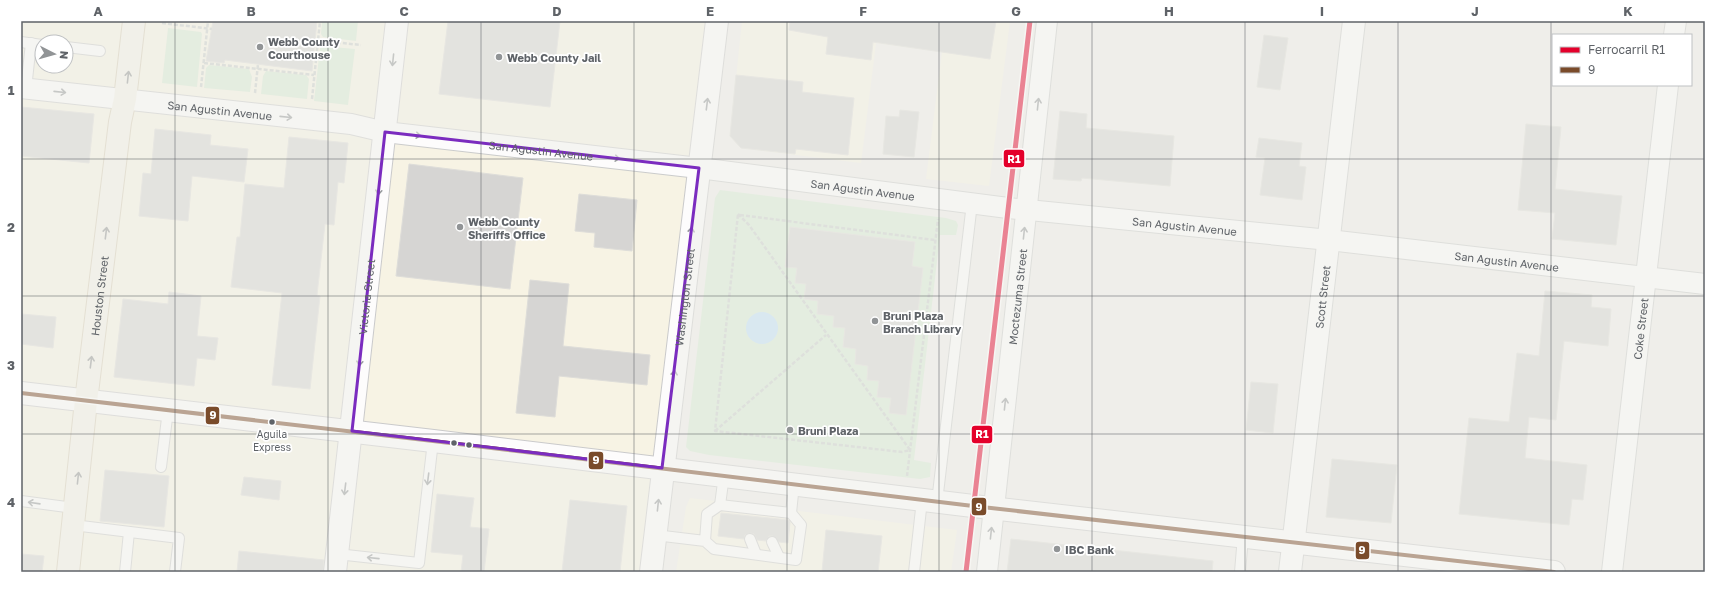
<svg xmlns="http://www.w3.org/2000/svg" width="1726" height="593" font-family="'Golos Text',sans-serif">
<rect width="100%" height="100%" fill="#efeeea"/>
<g fill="#f7f3e4" fill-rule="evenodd">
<path d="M21 21H717L651 572H21ZM42 42H66V66H42Z"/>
<polygon points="742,21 1010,21 989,186 926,179 942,52 876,43 861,163 741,148 730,136"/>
<polygon points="690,498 957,530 951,572 676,572 686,507"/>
</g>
<g fill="#d8ebd6">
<polygon points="322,21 358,21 356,41 323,37 321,34"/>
<polygon points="168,28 201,32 202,34 197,87 162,83"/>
<polygon points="322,46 355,49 348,105 314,101 320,48"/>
<polygon points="209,65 249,69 252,77 250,92 204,88 206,68"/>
<polygon points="266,71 306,75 309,79 307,99 261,94 263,76"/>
<polygon points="720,190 946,218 956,221 958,225 956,235 940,235 914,460 931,463 930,477 920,479 709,455 690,451 686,447 715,198"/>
</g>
<circle fill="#bfe0f9" cx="762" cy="328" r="16"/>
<g fill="#d6d5d3" stroke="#deddd9">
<polygon points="213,21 317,21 312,71 225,60 224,63 206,61"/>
<polygon points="448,21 560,21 550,107 439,94"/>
<polygon points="790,21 996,21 990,59 873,42 871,60 826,54 828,37 789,30"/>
<polygon points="1264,35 1288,38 1280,90 1257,87"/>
<polygon points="736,75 803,82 802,92 854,98 848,155 796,149 795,154 741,148 730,136"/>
<polygon points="21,107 94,114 89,163 21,156"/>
<polygon points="900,110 919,112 914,157 883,154 886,116 899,117"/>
<polygon points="1060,111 1087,114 1086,128 1174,136 1170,186 1082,178 1081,181 1053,179"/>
<polygon points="1526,124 1561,127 1555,189 1622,196 1616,245 1552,239 1555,213 1518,210"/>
<polygon points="155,129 211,135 210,145 248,149 244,182 192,176 188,221 139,216 143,173 151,174"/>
<polygon points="289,137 348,143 344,183 338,182 334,225 325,224 317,295 320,296 310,389 272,385 282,293 231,287 237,237 240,237 245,184 284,188"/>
<polygon points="1259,138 1302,143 1299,166 1306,167 1302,200 1260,195 1265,158 1256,157"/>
<polygon points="409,164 523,178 510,289 396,276"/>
<polygon points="579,194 637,200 632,251 594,247 595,233 575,231"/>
<polygon points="790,227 915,242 912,266 923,268 906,415 889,413 891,398 877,397 879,381 867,380 868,366 855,364 856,349 843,347 845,328 833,327 834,316 817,314 818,301 804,299 806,284 795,283 797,268 785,267"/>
<polygon points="530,280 569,284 563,346 650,355 647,385 559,376 555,417 516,413"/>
<polygon points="1545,291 1592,295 1591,307 1611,309 1608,346 1564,341 1556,420 1529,417 1525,458 1587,465 1583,500 1572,499 1569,525 1459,514 1469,418 1509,422 1517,353 1539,356"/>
<polygon points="169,292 201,296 197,336 218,338 215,360 197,358 194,386 114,377 123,299 168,304"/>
<polygon points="21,314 56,317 53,348 21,344"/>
<polygon points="1251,382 1278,384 1273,433 1246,430"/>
<polygon points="1332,459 1397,465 1391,523 1326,517"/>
<polygon points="105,470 169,476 164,527 100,521"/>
<polygon points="244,477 281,481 279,500 241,495"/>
<polygon points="437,494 474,498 470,527 489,529 484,572 461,572 463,555 431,552"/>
<polygon points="570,500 627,506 620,572 562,572"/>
<polygon points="721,513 789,520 790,522 788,543 779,542 773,536 769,536 766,541 757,540 754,534 751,533 745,535 744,539 718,536"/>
<polygon points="826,530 882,536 878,572 822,572"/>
<polygon points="1011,539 1213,561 1212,572 1007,572"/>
<polygon points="239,551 324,560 323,572 237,572"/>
<polygon points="21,554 44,556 42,572 21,572"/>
</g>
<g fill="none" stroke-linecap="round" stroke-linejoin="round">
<g stroke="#cbcccc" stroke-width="12">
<g id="service">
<polyline points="21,42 42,45"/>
<polyline points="66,47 100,51"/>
<polyline points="26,89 31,43"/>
<polyline points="161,467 168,410"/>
<polyline points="21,501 74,508"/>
<polyline points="937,502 972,203"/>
<polyline points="720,505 724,475"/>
<polyline points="791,513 794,484"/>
<polyline points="73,525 179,538 175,572"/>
<polyline points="655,535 705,541 714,549 796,560 801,525 791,513 720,505 707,514 705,541"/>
<polyline points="750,539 756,554"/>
<polyline points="772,542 779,557"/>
<polyline points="337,554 419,563 433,441"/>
<polyline points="125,572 129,532"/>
<polyline points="914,572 922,500"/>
<polyline points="1240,572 1243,536"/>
</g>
</g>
<g stroke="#cbcccc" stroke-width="22">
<g id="minor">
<polyline points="1674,35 1676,21"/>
<path id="s1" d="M21 88 351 124 385 132 699 168 1008 208 1329 240 1705 284"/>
<path id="s2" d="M987 572 1047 21"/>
<path id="s3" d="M1612 572 1668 85"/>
</g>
</g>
<g stroke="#cbcccc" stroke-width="24">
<g id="tertiary">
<path id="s4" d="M1290 572 1354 21"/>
</g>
</g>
<g stroke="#cacacb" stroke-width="24">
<g id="secondary">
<polyline points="21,393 433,441 973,506 1554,572"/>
<path id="s5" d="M335 572 397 21"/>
<path id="s6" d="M651 572 717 21"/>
</g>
</g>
<g stroke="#d7ceb8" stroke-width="24">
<g id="primary">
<path id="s7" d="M68 572 86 401 120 122 125 99 134 21"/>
</g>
</g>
<g stroke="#cacfcc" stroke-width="2.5" stroke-dasharray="4 2" stroke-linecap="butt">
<polyline points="162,23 212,29"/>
<polyline points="313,40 361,45"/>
<polyline points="204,63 314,75"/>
<polyline points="201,87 208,21"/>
<polyline points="255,93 258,64"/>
<polyline points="312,99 320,21"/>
<polygon points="738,214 749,225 910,450 902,452 715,431"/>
<polyline points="740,215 935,240"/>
<polyline points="715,431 826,335"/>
<polyline points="907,476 938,219"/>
</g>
<use href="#service" stroke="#fdfcfc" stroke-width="10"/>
<use href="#minor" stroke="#fdfcfc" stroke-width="20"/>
<use href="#tertiary" stroke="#fdfcfc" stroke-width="22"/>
<use href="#secondary" stroke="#fdfcfc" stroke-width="22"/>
<use href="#primary" stroke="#f4f2e9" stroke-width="22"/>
<g stroke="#fff" stroke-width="7">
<polyline id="bus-1" points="21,393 433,441 973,506 1554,572"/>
</g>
<use href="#bus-1" stroke="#7a4b2a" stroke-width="4"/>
<g stroke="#fff" stroke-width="8">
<polyline id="rail-1" points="966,572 1030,21"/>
</g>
<use href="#rail-1" stroke="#e4002b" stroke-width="5"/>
</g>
<defs><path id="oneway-shaft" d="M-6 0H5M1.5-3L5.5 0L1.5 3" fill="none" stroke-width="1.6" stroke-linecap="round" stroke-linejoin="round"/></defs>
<g stroke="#96999c">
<use href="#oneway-shaft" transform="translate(393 60) rotate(96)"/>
<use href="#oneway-shaft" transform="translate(60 92) rotate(6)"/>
<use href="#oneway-shaft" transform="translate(707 104) rotate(-83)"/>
<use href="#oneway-shaft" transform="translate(1038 104) rotate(-84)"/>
<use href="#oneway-shaft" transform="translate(286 117) rotate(6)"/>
<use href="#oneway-shaft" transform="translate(415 135) rotate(7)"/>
<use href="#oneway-shaft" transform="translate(614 158) rotate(7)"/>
<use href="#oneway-shaft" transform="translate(379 189) rotate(96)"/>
<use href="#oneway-shaft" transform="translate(691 233) rotate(-83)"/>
<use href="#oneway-shaft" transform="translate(1024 233) rotate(-84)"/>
<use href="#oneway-shaft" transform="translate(360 360) rotate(96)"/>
<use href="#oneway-shaft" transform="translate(674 376) rotate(-83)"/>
<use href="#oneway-shaft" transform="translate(1005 404) rotate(-84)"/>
<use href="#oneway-shaft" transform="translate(428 479) rotate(97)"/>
<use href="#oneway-shaft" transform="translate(345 489) rotate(97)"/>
<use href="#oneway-shaft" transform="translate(34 503) rotate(-172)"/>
<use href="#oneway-shaft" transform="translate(658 505) rotate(-84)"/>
<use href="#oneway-shaft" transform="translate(991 533) rotate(-84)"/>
<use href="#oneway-shaft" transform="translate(373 558) rotate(-174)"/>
</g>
<g stroke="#939595">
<use href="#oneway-shaft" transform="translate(128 77) rotate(-84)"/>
<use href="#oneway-shaft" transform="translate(106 233) rotate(-83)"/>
<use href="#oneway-shaft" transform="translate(91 362) rotate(-83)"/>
<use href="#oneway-shaft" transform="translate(78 478) rotate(-84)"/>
</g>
<path d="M0 0H1726V593H0ZM385 132 699 168 662 468 352 431Z" fill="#efeeea" fill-opacity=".55" fill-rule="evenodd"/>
<path fill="none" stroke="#7b2cbf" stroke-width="3" stroke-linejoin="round" d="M385 132 699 168 662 468 352 431Z"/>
<path fill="none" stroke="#5f6368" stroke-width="1" stroke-opacity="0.55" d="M175 21V572M328 21V572M481 21V572M634 21V572M787 21V572M939 21V572M1092 21V572M1245 21V572M1398 21V572M1551 21V572M21 159H1705M21 296H1705M21 434H1705"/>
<g fill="#919496" stroke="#fff" stroke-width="1.5">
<circle cx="260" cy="47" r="4"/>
<circle cx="499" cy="57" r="4"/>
<circle cx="460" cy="227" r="4"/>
<circle cx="875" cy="321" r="4"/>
<circle cx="790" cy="430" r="4"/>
<circle cx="1057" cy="549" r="4"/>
</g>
<g fill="#5f6368" stroke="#fff" stroke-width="1.5">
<circle cx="272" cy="422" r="3.5"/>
<circle cx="454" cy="443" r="3.5"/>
<circle cx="469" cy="445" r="3.5"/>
</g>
<g text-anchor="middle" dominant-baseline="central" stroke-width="3.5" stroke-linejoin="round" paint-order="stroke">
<g font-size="10" fill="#5f6368" stroke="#fff">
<text x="272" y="434">Aguila<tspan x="272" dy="13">Express</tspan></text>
</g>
<g font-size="11" font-weight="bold" fill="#5f6368" stroke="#fff" text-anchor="start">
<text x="268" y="41">Webb County<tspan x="268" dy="13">Courthouse</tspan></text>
<text x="507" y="57">Webb County Jail</text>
<text x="468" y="221">Webb County<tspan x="468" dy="13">Sheriffs Office</tspan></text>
<text x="883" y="315">Bruni Plaza<tspan x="883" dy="13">Branch Library</tspan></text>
<text x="798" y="430">Bruni Plaza</text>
<text x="1065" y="549">IBC Bank</text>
</g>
<g font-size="11" fill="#5f6368" stroke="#fff">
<text stroke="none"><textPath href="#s1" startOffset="200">San Agustin Avenue</textPath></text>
<text stroke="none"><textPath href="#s1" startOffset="524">San Agustin Avenue</textPath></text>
<text stroke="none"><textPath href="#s1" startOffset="848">San Agustin Avenue</textPath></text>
<text stroke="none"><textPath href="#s1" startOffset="1172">San Agustin Avenue</textPath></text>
<text stroke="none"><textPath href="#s1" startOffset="1496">San Agustin Avenue</textPath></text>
<text stroke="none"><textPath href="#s7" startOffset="278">Houston Street</textPath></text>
<text stroke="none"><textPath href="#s6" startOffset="277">Washington Street</textPath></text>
<text stroke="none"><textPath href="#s5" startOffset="277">Victoria Street</textPath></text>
<text stroke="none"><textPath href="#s2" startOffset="277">Moctezuma Street</textPath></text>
<text stroke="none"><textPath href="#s4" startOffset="277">Scott Street</textPath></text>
<text stroke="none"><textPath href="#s3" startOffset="245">Coke Street</textPath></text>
</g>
</g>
<g stroke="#fff" stroke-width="1.5">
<rect x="1003" y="149" width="22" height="19" rx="4" fill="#e4002b"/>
<rect x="205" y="406" width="15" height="19" rx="4" fill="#7a4b2a"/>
<rect x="971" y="425" width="22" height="19" rx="4" fill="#e4002b"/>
<rect x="588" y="451" width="16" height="19" rx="4" fill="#7a4b2a"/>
<rect x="971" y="497" width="16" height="19" rx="4" fill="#7a4b2a"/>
<rect x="1355" y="541" width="15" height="19" rx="4" fill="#7a4b2a"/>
</g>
<g font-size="11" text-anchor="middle" font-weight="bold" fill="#fff">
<text x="1014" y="163">R1</text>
<text x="213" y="419">9</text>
<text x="982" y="438">R1</text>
<text x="596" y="464">9</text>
<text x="979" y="511">9</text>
<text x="1362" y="554">9</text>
</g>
<rect width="1726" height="593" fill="none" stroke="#ffffff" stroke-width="44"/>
<rect x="1552" y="34" width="140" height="52" fill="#ffffff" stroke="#bfc1c3"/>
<rect x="1560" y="47" width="20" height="6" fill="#e4002b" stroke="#bfc1c3"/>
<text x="1588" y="54" font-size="12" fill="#5f6368">Ferrocarril R1</text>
<rect x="1560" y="67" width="20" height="6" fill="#7a4b2a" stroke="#bfc1c3"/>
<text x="1588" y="74" font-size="12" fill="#5f6368">9</text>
<g transform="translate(54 54) rotate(96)"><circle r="19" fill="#ffffff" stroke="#bfc1c3"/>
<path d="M0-3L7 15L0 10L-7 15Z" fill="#919496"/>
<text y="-6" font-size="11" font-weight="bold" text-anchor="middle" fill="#5f6368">N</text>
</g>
<rect x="22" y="22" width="1682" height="549" fill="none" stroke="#5f6368" stroke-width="1.5"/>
<g font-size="13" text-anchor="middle" font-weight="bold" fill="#5f6368">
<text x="98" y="16">A</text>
<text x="251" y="16">B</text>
<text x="404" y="16">C</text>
<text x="557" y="16">D</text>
<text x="710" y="16">E</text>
<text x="863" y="16">F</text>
<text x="1016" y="16">G</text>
<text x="1169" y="16">H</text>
<text x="1322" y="16">I</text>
<text x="1475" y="16">J</text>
<text x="1628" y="16">K</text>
<text x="11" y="95">1</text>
<text x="11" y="232">2</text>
<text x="11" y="370">3</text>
<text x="11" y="507">4</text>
</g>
</svg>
